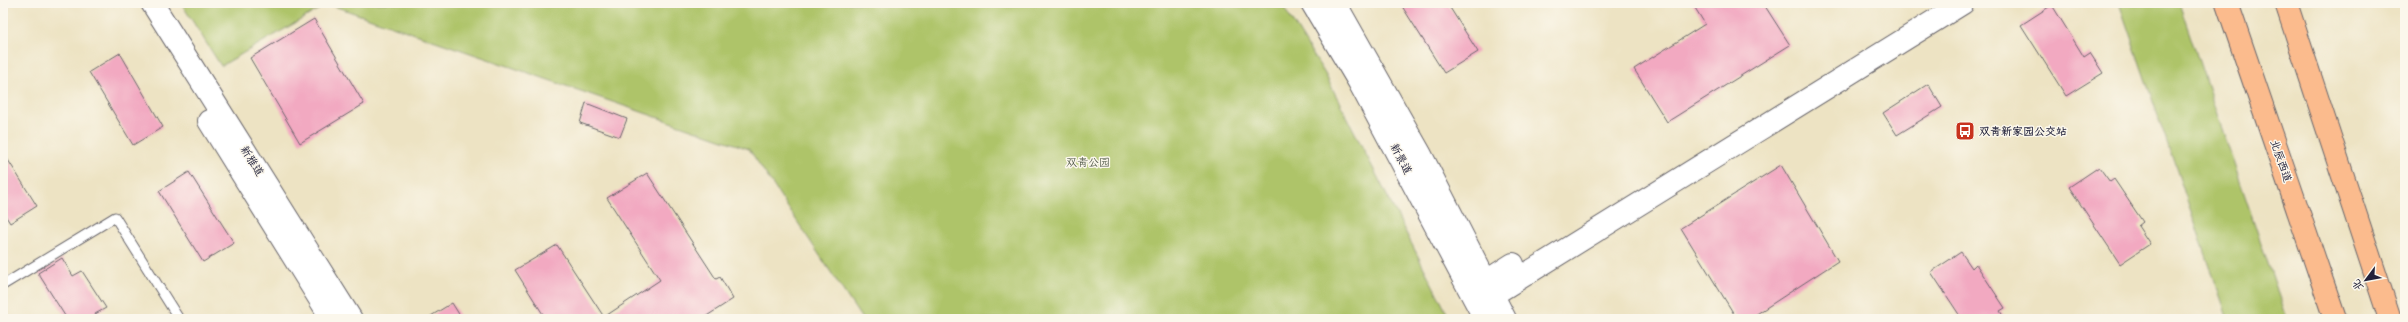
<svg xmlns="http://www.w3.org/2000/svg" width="2408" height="322" font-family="Pangolin,'LXGW WenKai TC',sans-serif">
<rect width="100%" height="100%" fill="#fbf7ec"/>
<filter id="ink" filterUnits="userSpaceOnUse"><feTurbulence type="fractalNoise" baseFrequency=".025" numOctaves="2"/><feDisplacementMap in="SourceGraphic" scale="8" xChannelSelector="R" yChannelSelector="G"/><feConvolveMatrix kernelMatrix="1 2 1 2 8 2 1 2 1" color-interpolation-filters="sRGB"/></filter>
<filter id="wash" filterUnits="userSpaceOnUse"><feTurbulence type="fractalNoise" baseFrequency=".012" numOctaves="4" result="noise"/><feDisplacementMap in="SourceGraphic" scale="16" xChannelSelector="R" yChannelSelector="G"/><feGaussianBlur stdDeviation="0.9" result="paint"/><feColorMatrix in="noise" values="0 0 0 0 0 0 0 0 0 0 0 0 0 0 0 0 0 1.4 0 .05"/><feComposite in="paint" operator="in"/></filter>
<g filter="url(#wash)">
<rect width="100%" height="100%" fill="#ede3c3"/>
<g fill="#aec469" stroke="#687352">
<polygon points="181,3 1281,3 1325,74 1450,319 862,319 749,149 328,4 221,66"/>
<polygon points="2119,3 2179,3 2287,319 2228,319"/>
</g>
<g id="blocks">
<g fill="#f2a9c1">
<polygon points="1400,3 1447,3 1478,52 1444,73"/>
<polygon points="1692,3 1763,3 1790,45 1667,122 1634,69 1705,24"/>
<polygon points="2052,5 2084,57 2090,53 2103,73 2066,96 2021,25"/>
<polygon points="314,19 364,104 300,143 250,58"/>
<polygon points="120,53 163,127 133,145 89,72"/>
<polygon points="1928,84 1942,107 1897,135 1883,113"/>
<polygon points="586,103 627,119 620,137 580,123"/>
<polygon points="3,152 37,206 10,223 3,212"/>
<polygon points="1781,165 1838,261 1749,319 1737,319 1681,228"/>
<polygon points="2099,167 2110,182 2114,179 2143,222 2138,226 2150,244 2120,264 2069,187"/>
<polygon points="189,172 234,243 203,262 159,191"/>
<polygon points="647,173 716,279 720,277 733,299 702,319 691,319 690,316 685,319 546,319 515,270 557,245 604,317 660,280 607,198"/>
<polygon points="1961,252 1972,268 1976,264 2005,308 2000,311 2005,319 1962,319 1931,272"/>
<polygon points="62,258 73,276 82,271 106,308 95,314 98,319 67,319 38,273"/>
<polygon points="452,303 462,319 426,319"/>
</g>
</g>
</g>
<g filter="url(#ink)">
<use href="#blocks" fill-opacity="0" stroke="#69666b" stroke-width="1"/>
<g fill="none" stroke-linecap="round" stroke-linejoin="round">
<g stroke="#69666b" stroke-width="11">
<polyline id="service" points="3,285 115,217 179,319"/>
</g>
<g stroke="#69666b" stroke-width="24">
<g id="tertiary">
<polyline points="152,3 351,319"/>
<polyline points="1312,3 1359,82 1485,319"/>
<polyline points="1335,3 1421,155 1505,319"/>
<polyline points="209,121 332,319"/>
<polyline points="1471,291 1513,264"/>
<polyline points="1478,304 1963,3"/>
</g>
</g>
<g stroke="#69666b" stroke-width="24">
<g id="primary">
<polyline points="2227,3 2335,319"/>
<polyline points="2286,3 2390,319"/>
</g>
</g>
<use href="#service" stroke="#fff" stroke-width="9"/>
<use href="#tertiary" stroke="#fff" stroke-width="22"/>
<use href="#primary" stroke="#fbbb8d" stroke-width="22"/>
</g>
</g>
<defs>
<g id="bus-square" transform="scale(1)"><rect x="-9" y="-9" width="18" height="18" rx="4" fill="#c8321e" stroke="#fbf7ec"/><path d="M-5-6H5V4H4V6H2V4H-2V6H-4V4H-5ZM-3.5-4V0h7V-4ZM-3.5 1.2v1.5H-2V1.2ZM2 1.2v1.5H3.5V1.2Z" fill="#fff"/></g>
</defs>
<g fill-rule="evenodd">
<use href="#bus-square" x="1965" y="131"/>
</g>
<g text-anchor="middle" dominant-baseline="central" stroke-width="3" stroke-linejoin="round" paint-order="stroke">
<g font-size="11" font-weight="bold" fill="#22223b" stroke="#fbf7ec" text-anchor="start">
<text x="1979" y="131">双青新家园公交站</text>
</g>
<g font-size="11" fill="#22223b" stroke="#fbf7ec">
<text transform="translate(1401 159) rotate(62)">新景道</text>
<text transform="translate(252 161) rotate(58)">新雅道</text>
<text transform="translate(2281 161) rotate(71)">北辰西道</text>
</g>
<g font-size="11" fill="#535b4b" stroke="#fbf7ec">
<text x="1088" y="162">双青公园</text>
</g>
</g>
<rect width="2408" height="322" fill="none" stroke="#fbf7ec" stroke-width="16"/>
<g transform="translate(2366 280) rotate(238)" stroke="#fbf7ec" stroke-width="3" paint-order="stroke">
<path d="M0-3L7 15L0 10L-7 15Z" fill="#22223b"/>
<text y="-6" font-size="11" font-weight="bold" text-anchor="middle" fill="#22223b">北</text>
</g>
</svg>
